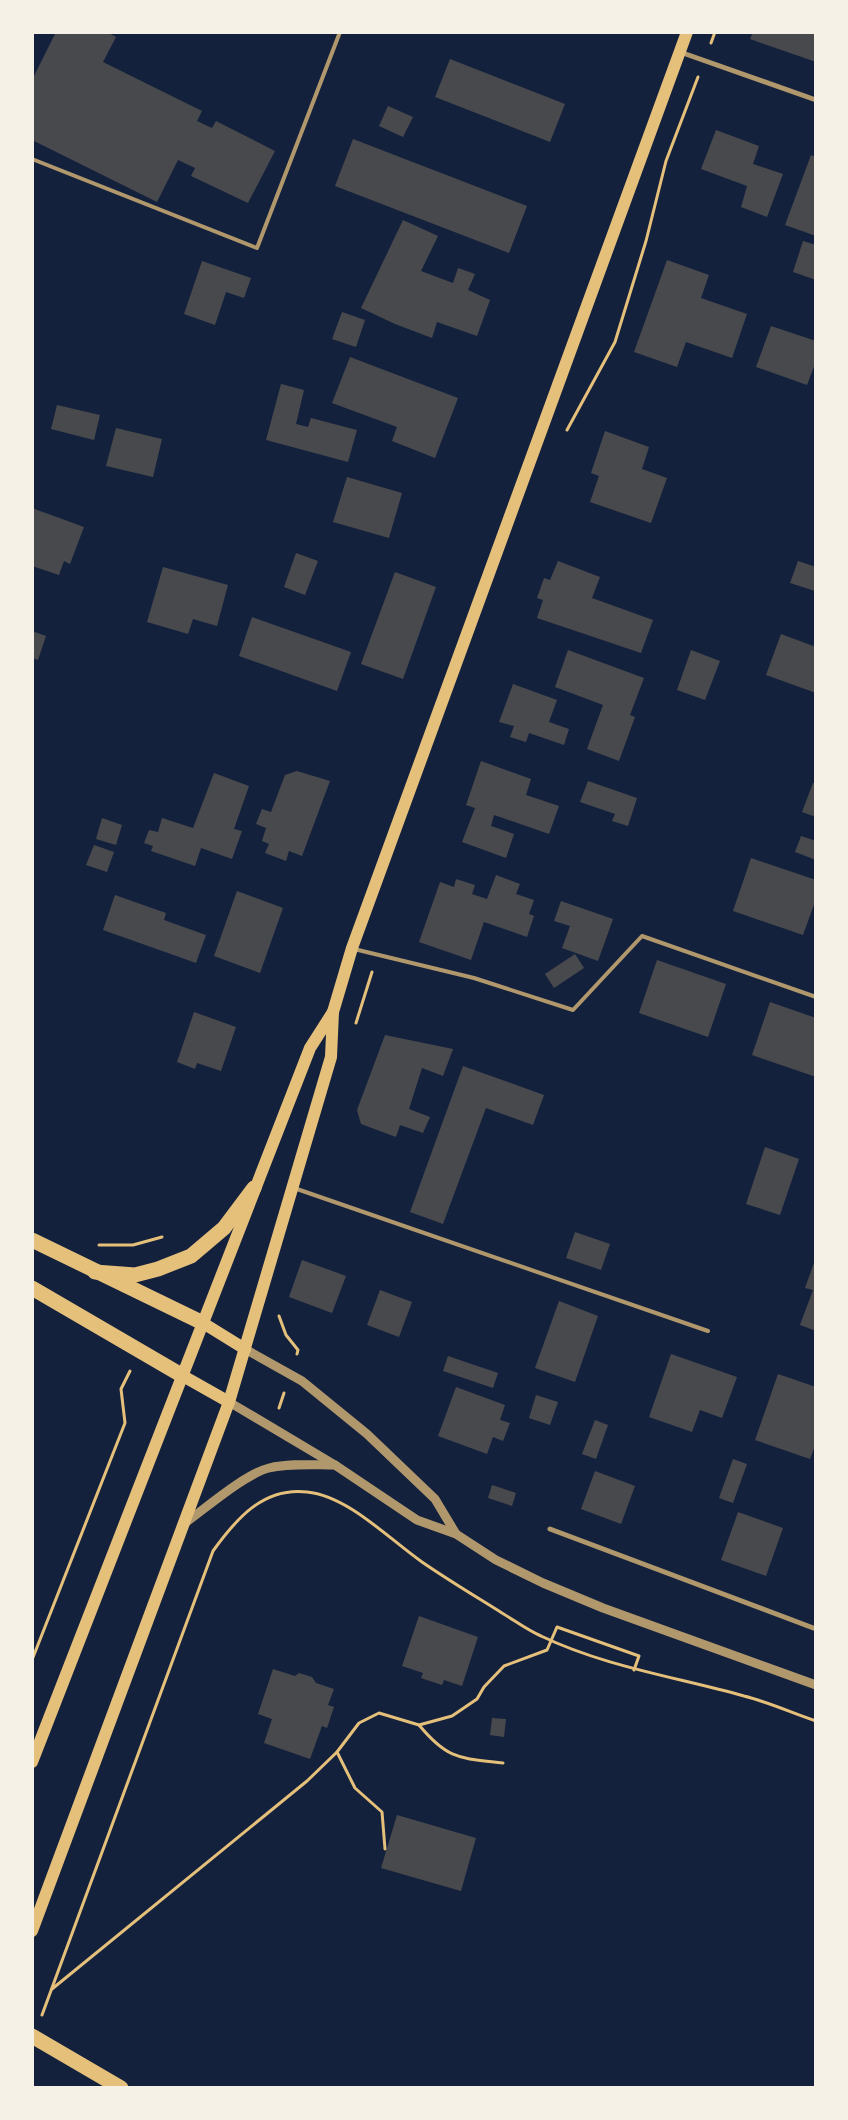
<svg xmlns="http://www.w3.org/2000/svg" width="848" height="2120" font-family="'Public Sans',sans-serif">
<rect width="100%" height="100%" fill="#14213d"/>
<g fill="#48494c">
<polygon points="56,32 107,32 116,37 103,62 202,111 197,121 212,128 216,121 275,151 248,203 191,176 195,168 178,160 157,202 32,140 32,80"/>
<polygon points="753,32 816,32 816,62 750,39"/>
<polygon points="450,59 565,104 550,142 435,97"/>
<polygon points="388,106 413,117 403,137 379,126"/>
<polygon points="716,130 759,146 753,164 783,174 767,217 741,207 747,186 701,169"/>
<polygon points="353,139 527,206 509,253 335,186"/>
<polygon points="811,155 816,157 816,236 785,225"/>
<polygon points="403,220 438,236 421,271 453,283 458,268 475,274 468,290 490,300 477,336 437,322 432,338 395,324 361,308"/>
<polygon points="803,241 816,245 816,280 793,272"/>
<polygon points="667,260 709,275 701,298 747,314 732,358 686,342 677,367 634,352"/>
<polygon points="202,261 251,278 244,298 226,292 215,325 184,314"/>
<polygon points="342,312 365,320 356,347 332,339"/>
<polygon points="771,326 816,341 816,361 807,385 756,367"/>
<polygon points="350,357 458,398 435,458 392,441 397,427 332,403"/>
<polygon points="281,384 304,390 296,424 308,427 311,418 357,430 348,462 266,440"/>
<polygon points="57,405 100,415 94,440 51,429"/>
<polygon points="116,428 162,439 153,477 106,466"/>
<polygon points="605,431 649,447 642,469 667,478 651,523 590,502 599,476 591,473"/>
<polygon points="347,477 402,493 389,538 333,522"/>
<polygon points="32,508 84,527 70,564 64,561 59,575 32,566"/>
<polygon points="296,553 318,561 305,595 284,587"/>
<polygon points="558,561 600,577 592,598 653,620 641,653 537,618 543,600 537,598 544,578 550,580"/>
<polygon points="798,561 816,567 815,591 790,583"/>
<polygon points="163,567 228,585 217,626 193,619 188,634 147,622"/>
<polygon points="395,572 436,587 403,679 361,664"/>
<polygon points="252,617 351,652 337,691 239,656"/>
<polygon points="32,631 46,636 38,660 32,658"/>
<polygon points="781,634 816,647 816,693 766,675"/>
<polygon points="568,650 644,678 630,715 635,717 619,761 587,749 603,705 555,687"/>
<polygon points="691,650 720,661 705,700 677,690"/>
<polygon points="513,684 557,700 549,722 569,729 564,745 529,733 526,742 510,737 514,726 499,722"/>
<polygon points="481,761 531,779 526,795 559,806 549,834 494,815 491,826 514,834 506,858 462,842 475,808 466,805"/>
<polygon points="297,771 330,781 302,856 289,851 286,861 265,853 269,844 262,841 266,828 256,824 262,809 271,812 285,775"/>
<polygon points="214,773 249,786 234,829 242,831 232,859 201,848 195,866 151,851 153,846 144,843 149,830 158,832 162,818 193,828"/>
<polygon points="588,781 637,798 628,826 612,821 615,814 580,802"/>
<polygon points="813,783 816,784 816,817 802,812"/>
<polygon points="102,818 122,825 116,845 96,839"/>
<polygon points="801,836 816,841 816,860 795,852"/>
<polygon points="94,845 114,852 107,872 86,865"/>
<polygon points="751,858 816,880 816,899 803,935 733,911"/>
<polygon points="496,875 520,884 516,894 534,900 529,914 534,916 527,937 484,922 471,960 419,942 440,882 454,887 456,879 475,885 472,894 487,899"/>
<polygon points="237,891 283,908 260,973 214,956"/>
<polygon points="115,895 166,913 164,920 206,935 196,963 103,930"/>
<polygon points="561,901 613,919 598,961 562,948 570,926 554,921"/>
<polygon points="575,954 584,968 554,988 545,974"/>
<polygon points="657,960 726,984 708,1037 639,1013"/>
<polygon points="770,1002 816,1018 816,1077 752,1055"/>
<polygon points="194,1012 236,1027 221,1071 197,1063 195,1069 177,1062"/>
<polygon points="385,1035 453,1049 443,1076 422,1068 409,1109 430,1117 423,1133 400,1125 396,1137 361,1124 357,1110"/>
<polygon points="463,1066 544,1095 533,1125 486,1108 443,1224 410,1212"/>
<polygon points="765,1147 799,1159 780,1215 746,1204"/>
<polygon points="575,1232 610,1244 601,1270 566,1258"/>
<polygon points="302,1260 346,1276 332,1313 289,1297"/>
<polygon points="815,1260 816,1260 816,1331 800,1325 813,1290 805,1288"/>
<polygon points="380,1290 412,1302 399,1337 367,1325"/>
<polygon points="559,1301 598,1316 575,1382 535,1368"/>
<polygon points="671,1354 737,1377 722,1418 700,1410 692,1432 649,1417"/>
<polygon points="448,1356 498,1373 493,1388 443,1371"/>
<polygon points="778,1374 816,1387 816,1443 810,1459 755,1440"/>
<polygon points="456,1387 505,1405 500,1420 510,1423 503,1441 493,1437 487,1454 438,1436"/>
<polygon points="536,1395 558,1402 550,1425 529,1418"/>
<polygon points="595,1420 608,1425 596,1459 582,1454"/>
<polygon points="733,1459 747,1464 733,1503 719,1498"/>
<polygon points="595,1471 635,1486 621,1524 581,1509"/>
<polygon points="492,1485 516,1493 512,1506 488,1498"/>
<polygon points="738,1512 783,1528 766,1576 721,1560"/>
<polygon points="419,1616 478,1637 462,1686 444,1680 442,1685 421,1678 423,1673 402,1666"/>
<polygon points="273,1669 295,1676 299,1673 312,1677 316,1683 334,1689 328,1705 334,1707 327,1728 322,1726 310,1759 264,1743 272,1719 258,1714"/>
<polygon points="492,1718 506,1719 504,1737 490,1735"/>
<polygon points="397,1815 476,1838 461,1891 381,1868"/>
</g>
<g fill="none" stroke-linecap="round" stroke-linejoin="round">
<g stroke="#e5c07b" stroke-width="3">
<polyline points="711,43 715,32"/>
<polyline points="567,430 615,342 646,241 666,161 698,77"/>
<polyline points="356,1023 372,972"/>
<polyline points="99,1245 133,1245 162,1237"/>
<polyline points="279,1316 286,1335 298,1350 297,1354"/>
<polyline points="279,1408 284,1393"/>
<polyline points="32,1660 125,1423 121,1389 130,1371"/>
<path d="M419 1725C448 1760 460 1758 503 1763"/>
<polyline points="337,1752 355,1788 382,1812 385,1849"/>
<polyline points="52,1989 307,1781 337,1752 359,1723 379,1713 419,1725 452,1716 477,1699 484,1687 504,1666 547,1650 557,1627 639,1656 634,1670"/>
<path d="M42 2015 213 1551C236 1519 263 1487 307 1492 348 1496 389 1539 422 1562 448 1580 475 1596 502 1613 514 1620 527 1630 541 1636 606 1667 676 1677 744 1696 768 1702 792 1713 816 1721"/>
</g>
<g stroke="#b1986c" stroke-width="4">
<polyline points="32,159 257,248 340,32"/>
<polyline points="354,949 474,978 573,1010 642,936 816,997"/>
<polyline points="294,1188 708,1331"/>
</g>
<g stroke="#b1986c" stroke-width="5">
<polyline points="680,52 816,100"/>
<polyline points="550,1529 816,1629"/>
</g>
<g stroke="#b1986c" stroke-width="9">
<polyline points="245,1349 302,1381 367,1434 435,1499 456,1534"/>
<polyline points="229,1402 335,1465 417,1520 456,1534 496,1560 543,1583 603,1608 816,1685"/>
<path d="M185 1523C206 1508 245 1474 269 1468 290 1463 313 1465 335 1465"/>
</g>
<g stroke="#e5c07b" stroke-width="12">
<polyline points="203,1323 245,1349"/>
<polyline points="183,1376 229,1402"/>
<polyline points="32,1762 310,1048 333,1012"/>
<polyline points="32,1931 229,1402 331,1057 333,1012 352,948 687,32"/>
</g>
<g stroke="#e5c07b" stroke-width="15">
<polyline points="32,1240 203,1323"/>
<polyline points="95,1272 135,1275 158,1269 191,1256 224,1228 254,1188"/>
<polyline points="32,1288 183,1376"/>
<polyline points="32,2036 121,2088"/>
</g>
</g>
<rect width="848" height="2120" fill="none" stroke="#f6f1e7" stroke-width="68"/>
</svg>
